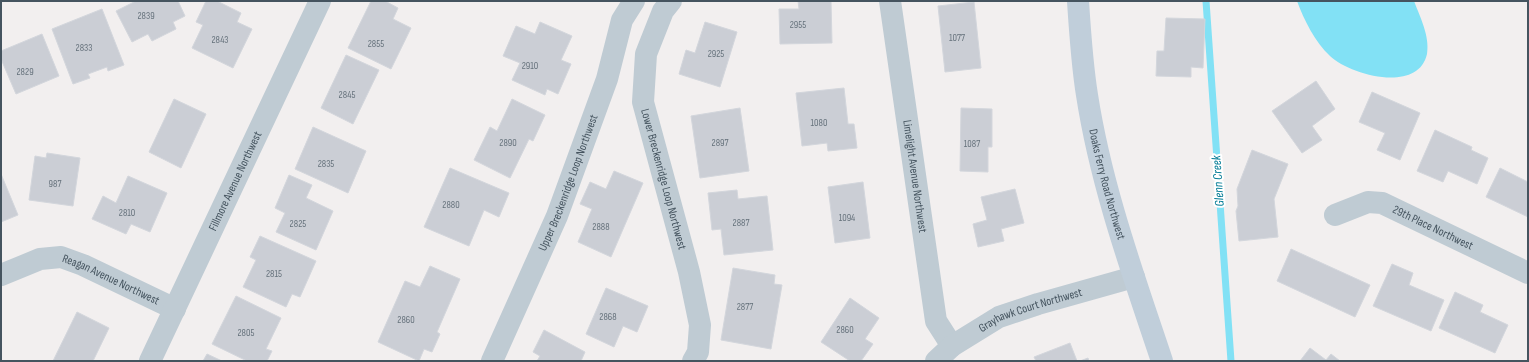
<svg xmlns="http://www.w3.org/2000/svg" width="1529" height="362" font-family="'Sofia Sans Condensed',sans-serif">
<rect width="100%" height="100%" fill="#f2efef"/>
<path fill="#82e1f5" d="M1297 1H1414C1420 17 1430 36 1427 54 1418 94 1350 75 1330 56 1315 42 1304 20 1297 1Z"/>
<g fill="none" stroke-linecap="round" stroke-linejoin="round">
<polyline stroke="#82e1f5" stroke-width="7" points="1206,1 1231,361"/>
</g>
<g fill="#cbced5" stroke="#d3d6dc">
<polygon points="136,1 178,1 185,16 173,22 176,29 152,41 148,34 132,42 116,11"/>
<polygon points="206,1 217,1 241,13 237,22 252,29 233,68 192,48 203,25 196,22"/>
<polygon points="371,1 385,1 398,8 393,19 411,28 391,69 348,48"/>
<polygon points="798,1 831,1 832,43 780,44 779,9 799,9"/>
<polygon points="974,2 981,68 945,72 938,6"/>
<polygon points="102,9 124,65 108,71 107,67 88,74 90,78 73,84 52,29"/>
<polygon points="1166,18 1205,19 1203,68 1191,67 1191,77 1156,76 1157,51 1164,51"/>
<polygon points="540,22 572,36 561,60 571,64 558,94 547,89 545,95 512,80 520,63 503,56 516,26 535,34"/>
<polygon points="705,22 737,32 720,87 679,74 686,50 695,53"/>
<polygon points="42,34 59,76 16,94 1,59 1,51"/>
<polygon points="346,55 379,70 353,124 321,108"/>
<polygon points="1316,81 1335,109 1312,126 1322,140 1302,153 1272,111"/>
<polygon points="844,88 848,124 854,124 857,148 828,151 827,143 802,146 796,93"/>
<polygon points="1372,92 1420,113 1400,160 1377,150 1385,133 1359,122"/>
<polygon points="174,99 206,114 181,168 149,152"/>
<polygon points="512,99 545,115 533,141 529,139 510,178 474,160 490,127 497,131"/>
<polygon points="740,108 749,171 700,178 691,116"/>
<polygon points="961,108 992,109 992,147 988,147 988,172 960,171"/>
<polygon points="313,127 366,151 348,193 295,169"/>
<polygon points="1435,130 1472,147 1471,150 1488,158 1477,184 1448,171 1443,182 1417,171"/>
<polygon points="1252,150 1288,164 1274,199 1278,237 1239,241 1236,211 1238,206 1237,189"/>
<polygon points="47,153 80,158 73,206 29,200 35,156 46,158"/>
<polygon points="450,168 509,193 499,217 484,210 469,246 424,227"/>
<polygon points="1500,168 1528,182 1528,217 1486,197"/>
<polygon points="614,171 643,183 611,257 578,242 592,209 580,204 590,182 606,189"/>
<polygon points="1,174 18,215 1,222"/>
<polygon points="289,175 312,185 306,198 333,211 316,250 276,232 285,213 275,208"/>
<polygon points="128,176 167,193 150,232 131,224 126,234 92,219 103,196 116,203"/>
<polygon points="863,182 870,238 835,243 828,187"/>
<polygon points="1015,189 1024,223 1001,229 1004,241 978,247 973,224 987,220 981,197"/>
<polygon points="737,190 738,199 767,196 773,250 724,255 721,229 712,230 708,193"/>
<polygon points="260,236 316,261 300,297 292,294 286,307 243,287 256,260 250,257"/>
<polygon points="1291,249 1370,285 1355,317 1277,281"/>
<polygon points="1392,264 1413,273 1409,285 1444,300 1431,331 1373,306"/>
<polygon points="430,266 460,279 437,332 440,334 432,352 424,349 419,361 378,342 405,281 420,287"/>
<polygon points="733,268 775,275 774,284 782,285 771,349 721,340"/>
<polygon points="606,288 648,306 637,332 623,326 614,347 586,334"/>
<polygon points="1455,292 1483,305 1480,312 1508,325 1495,353 1439,328"/>
<polygon points="236,296 281,318 266,349 272,351 267,361 247,361 212,344"/>
<polygon points="850,298 879,318 865,339 873,344 861,361 850,361 821,342"/>
<polygon points="77,312 109,328 93,361 53,361"/>
<polygon points="544,330 585,352 581,361 537,361 540,356 533,352"/>
<polygon points="1070,343 1077,361 1036,361 1034,357"/>
<polygon points="1310,348 1326,360 1331,354 1340,361 1300,361"/>
<polygon points="207,354 222,361 203,361"/>
<polygon points="1088,358 1089,361 1080,361"/>
</g>
<g fill="none" stroke-linecap="round" stroke-linejoin="round">
<g stroke="#bfcbd3" stroke-width="22">
<path id="s1" d="M671 1 663 11 646 54 643 102 689 272 700 325 698 352 693 361"/>
<path id="s2" d="M890 1 936 321 952 346"/>
<path id="s3" d="M1335 215 1368 202 1382 203 1528 273"/>
<path id="s4" d="M1 275 40 259 61 257 83 265 175 309"/>
<path id="s5" d="M150 361 320 1"/>
<path id="s6" d="M492 361 557 216 607 79 622 20 634 1"/>
<path id="s7" d="M936 361 952 346 999 317 1038 304 1134 277"/>
</g>
<path stroke="#c0ceda" stroke-width="22" id="s8" d="M1078 1C1080 32 1082 64 1087 95 1101 186 1133 274 1162 361"/>
</g>
<g text-anchor="middle" dominant-baseline="central" stroke-width="4" stroke-linejoin="round" paint-order="stroke">
<g font-size="10" fill="#66727c">
<text x="146" y="16">2839</text>
<text x="798" y="25">2955</text>
<text x="957" y="38">1077</text>
<text x="220" y="40">2843</text>
<text x="376" y="44">2855</text>
<text x="84" y="48">2833</text>
<text x="716" y="54">2925</text>
<text x="530" y="66">2910</text>
<text x="25" y="72">2829</text>
<text x="347" y="95">2845</text>
<text x="819" y="123">1080</text>
<text x="508" y="143">2890</text>
<text x="720" y="143">2897</text>
<text x="972" y="144">1087</text>
<text x="326" y="164">2835</text>
<text x="55" y="184">987</text>
<text x="451" y="205">2880</text>
<text x="127" y="213">2810</text>
<text x="847" y="218">1094</text>
<text x="741" y="223">2887</text>
<text x="298" y="224">2825</text>
<text x="601" y="227">2888</text>
<text x="274" y="274">2815</text>
<text x="745" y="307">2877</text>
<text x="608" y="317">2868</text>
<text x="406" y="320">2860</text>
<text x="845" y="330">2860</text>
<text x="246" y="333">2805</text>
</g>
<g font-size="12" fill="#45545f" stroke="#fff">
<text stroke="none"><textPath href="#s2" startOffset="177">Limelight Avenue Northwest</textPath></text>
<text stroke="none"><textPath href="#s1" startOffset="187">Lower Breckenridge Loop Northwest</textPath></text>
<text stroke="none"><textPath href="#s5" startOffset="199">Fillmore Avenue Northwest</textPath></text>
<text stroke="none"><textPath href="#s6" startOffset="194">Upper Breckenridge Loop Northwest</textPath></text>
<text stroke="none"><textPath href="#s8" startOffset="186">Doaks Ferry Road Northwest</textPath></text>
<text stroke="none"><textPath href="#s3" startOffset="106">29th Place Northwest</textPath></text>
<text stroke="none"><textPath href="#s4" startOffset="118">Reagan Avenue Northwest</textPath></text>
<text stroke="none"><textPath href="#s7" startOffset="109">Grayhawk Court Northwest</textPath></text>
</g>
<g font-size="13" font-style="italic" fill="#037c96" stroke="#fff">
<text transform="translate(1218 181) rotate(-94)">Glenn Creek</text>
</g>
</g>
<rect width="1529" height="362" fill="none" stroke="#45545f" stroke-width="4"/>
</svg>
